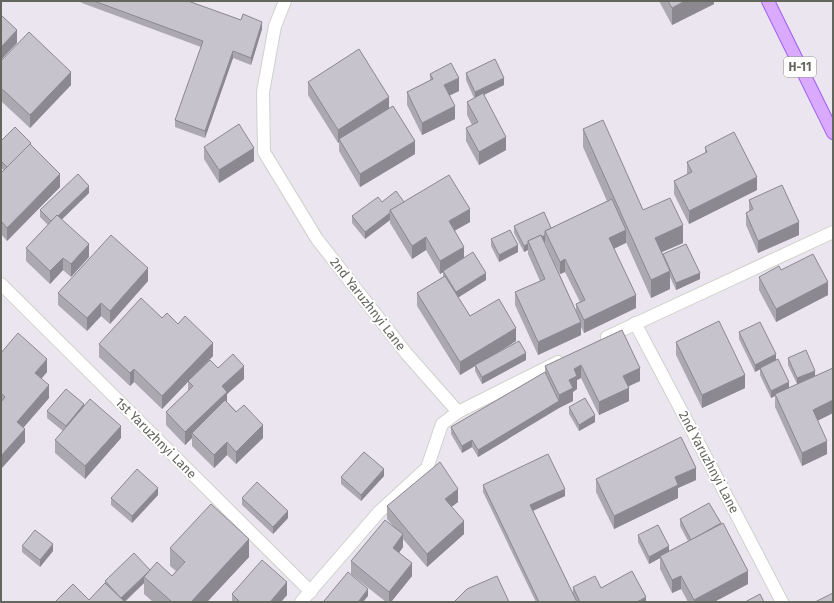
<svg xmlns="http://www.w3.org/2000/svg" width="834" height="603" font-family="'Fira Sans',sans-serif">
<rect width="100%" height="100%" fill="#eae5ef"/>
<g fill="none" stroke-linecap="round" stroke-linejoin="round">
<g stroke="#cfd2cb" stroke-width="14">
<g id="minor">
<polyline points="285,1 275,26 263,92 264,152 317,239 406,353 458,412"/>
<polyline points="1,284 311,592"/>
<polyline points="635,323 734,510 782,602"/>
<polyline points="607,337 833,232"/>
<polyline points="301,602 379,512 427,468 442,424 458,412 558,362"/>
</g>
</g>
<g stroke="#9d5cf1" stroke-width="14">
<polyline id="major" points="768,1 833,133"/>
</g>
<use href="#minor" stroke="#fff" stroke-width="12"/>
<use href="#major" stroke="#d9aaff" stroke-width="12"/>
</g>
<g fill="#aba8b0" fill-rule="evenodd">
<polygon points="78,1 188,1 262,29 251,65 233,58 205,138 175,127 175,120 201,47 82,3"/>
<polygon points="659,1 714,1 714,4 672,25"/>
<polygon points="1,61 71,85 30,128 1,101"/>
<polygon points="466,73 504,85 484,95 506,150 479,165 466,141 466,128 472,125 467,115 467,102 474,98 466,80"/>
<polygon points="430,74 459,91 449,96 455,119 422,135 407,105 407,92 430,80"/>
<polygon points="308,82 389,108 415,154 360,187 339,151 339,142 338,143 308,95"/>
<path d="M583 129 643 210 683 243 662 252 663 256 700 279 676 290 670 277V289L651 298 626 242 614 249 636 308 584 333 581 327V335L538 355 515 305V292L540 281 528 254V250L524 252 514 233V226L551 228 607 201 583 147ZM545 242V244L560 274 565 272 580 302 576 304V311Z"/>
<polygon points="1,141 31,145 60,187 7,241 1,234 1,173 4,170 1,168"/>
<polygon points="204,147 254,161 219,183 204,159"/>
<polygon points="705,147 757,190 689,224 674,194 674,181 687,174 687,162 705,154"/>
<polygon points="89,193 62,219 89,257 71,277 63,270 50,284 26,261 26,248 48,225 40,217 40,210"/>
<polygon points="749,200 799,235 758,253 746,225 746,213 749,211"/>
<polygon points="382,202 404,202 470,222 455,230 464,258 486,280 458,297 470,316 516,341 497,353 526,360 482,384 475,371 475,366 460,375 417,306 417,293 443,277 443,272 440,274 426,250 412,259 390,223 390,220 365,239 352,223 352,216"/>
<polygon points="491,239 518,252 499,262 491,246"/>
<polygon points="781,270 828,295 776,322 759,290 759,277"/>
<polygon points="148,281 110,324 101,316 87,331 58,305 58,293"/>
<polygon points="162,318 178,324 213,356 190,379 218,368 244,379 227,394 227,402 263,438 236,464 227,455 214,468 192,446 192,438 185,445 166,425 166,412 188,391 188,381 162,409 134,382 130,386 99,357 99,344"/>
<polygon points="622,330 640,381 628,386 629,401 599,415 581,378 577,380 577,389 573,392 573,401 559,408 478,457 472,447 462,453 451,434 451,427 545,372 545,366"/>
<polygon points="739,332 776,360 789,388 797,384 788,365 788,358 815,376 833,368 833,413 817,421 827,454 802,466 775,407 775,396 771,398 760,375 760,369 755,372 739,339"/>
<polygon points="676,342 745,388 702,408 676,355"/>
<polygon points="1,353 47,372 41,379 49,398 23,428 25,442 1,469"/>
<polygon points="84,406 121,438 85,479 55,453 55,440 63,431 47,418 47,411"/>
<polygon points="569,407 595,422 579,431 569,414"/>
<polygon points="384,476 361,501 341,484 341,477"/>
<polygon points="596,479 696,480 678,488 678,498 614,529 596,492"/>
<polygon points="483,485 565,496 533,511 573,593 573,587 601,588 646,602 536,602 483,492"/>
<polygon points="158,495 132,523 111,505 111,498"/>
<polygon points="242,498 288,518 273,534 242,505"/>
<polygon points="458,502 451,507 464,534 427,567 403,539 403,547 399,553 412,576 391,602 386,602 351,574 351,561 393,526 387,519 387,506"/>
<polygon points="680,519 721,524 748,584 714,602 688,602 681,589 672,593 660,569 660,558 649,564 638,542 638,535 669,551 688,541 680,526"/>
<polygon points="22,546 53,551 40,567 22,552"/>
<polygon points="170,548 249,557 207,602 153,602 144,594 144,583 125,602 89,600 105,583 105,581 150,570 172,576 176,571 170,566"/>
<polygon points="232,594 287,595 281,602 232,602"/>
</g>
<g fill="#8b8890">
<polygon points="685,1 714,1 714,4 672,25 672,8"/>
<polygon points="262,22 262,29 251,65 251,58"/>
<polygon points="17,30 17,43 1,60 1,47"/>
<polygon points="233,51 233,58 205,138 205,131"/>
<polygon points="71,72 71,85 30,128 30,115"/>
<polygon points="459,78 459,91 444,98 444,85"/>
<polygon points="504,78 504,85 475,99 475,92"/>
<polygon points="389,97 389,110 339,139 339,142 338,143 338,130"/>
<polygon points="455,106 455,119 422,135 422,123"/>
<polygon points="506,137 506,150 479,165 479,152"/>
<polygon points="415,141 415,154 360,187 360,174"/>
<polygon points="254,148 254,161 219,183 219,170"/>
<polygon points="60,174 60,187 7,241 7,228"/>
<polygon points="757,177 757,190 689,224 689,211"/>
<polygon points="89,186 89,193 52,229 52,222"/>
<polygon points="470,209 470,222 449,234 449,221"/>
<polygon points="390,213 390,220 365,239 365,232"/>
<polygon points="799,222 799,235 758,253 758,241"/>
<polygon points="683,225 683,243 655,255 655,238"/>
<polygon points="626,230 626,243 609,251 609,238"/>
<polygon points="545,235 545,242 531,249 529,243"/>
<polygon points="426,237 426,250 412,259 412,246"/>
<polygon points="89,244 89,257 71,277 71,264"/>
<polygon points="528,244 528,250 524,252 524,246"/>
<polygon points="518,245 518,252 499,262 499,255"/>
<polygon points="464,247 464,260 440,274 440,261"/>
<polygon points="63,258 63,270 50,284 50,271"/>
<polygon points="565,259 565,272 560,274 560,262"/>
<polygon points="148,268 148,281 110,324 110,311"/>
<polygon points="670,271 670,289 651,298 651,280"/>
<polygon points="486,273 486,280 456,299 456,292"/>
<polygon points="700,273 700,279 676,290 676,283"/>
<polygon points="828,282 828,295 776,322 776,309"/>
<polygon points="636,295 636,308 584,333 584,320"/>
<polygon points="101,303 101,316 87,331 87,318"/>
<polygon points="581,322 581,335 538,355 538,342"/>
<polygon points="516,328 516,341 476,366 475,365 475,366 460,375 460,362"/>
<polygon points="213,343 213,356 162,409 162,396"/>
<polygon points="526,353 526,360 482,384 482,377"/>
<polygon points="776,354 776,361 755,372 755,365"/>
<polygon points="47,359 47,372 35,386 35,373"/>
<polygon points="581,365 581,378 577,380 577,389 573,392 573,401 559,408 478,457 478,450 559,401 559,395 574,369"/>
<polygon points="244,366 244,379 227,394 227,405 192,433 192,438 185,445 185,432 222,386"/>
<polygon points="640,368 640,381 623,389 623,376"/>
<polygon points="134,369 134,382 130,386 130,373"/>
<polygon points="815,371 815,377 797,385 797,378"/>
<polygon points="745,375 745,388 702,408 702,395"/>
<polygon points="789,382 789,389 775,394 775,396 771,398 771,391"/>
<polygon points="49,385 49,398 17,435 17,422"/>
<polygon points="629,388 629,401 599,415 599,402"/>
<polygon points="833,400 833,413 813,423 813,410"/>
<polygon points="84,404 84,411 66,433 66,426"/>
<polygon points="595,415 595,422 579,431 579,425"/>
<polygon points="263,425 263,438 236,464 236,452"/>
<polygon points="121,426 121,438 85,479 85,466"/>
<polygon points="25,429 25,442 1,469 1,456"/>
<polygon points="472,440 472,447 462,453 462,446"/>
<polygon points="827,441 827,454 802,466 802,453"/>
<polygon points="227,442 227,455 214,468 214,455"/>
<polygon points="696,468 696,480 678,488 678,498 614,529 614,516 675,477"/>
<polygon points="384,469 384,476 361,501 361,495"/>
<polygon points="158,488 158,495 132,523 132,516"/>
<polygon points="458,489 458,502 445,512 445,499"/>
<polygon points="565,489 565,496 530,512 530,505"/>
<polygon points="288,511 288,518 273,534 273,527"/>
<polygon points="464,521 464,534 427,567 427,554"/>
<polygon points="403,534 403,547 393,561 393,548"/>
<polygon points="249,539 249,557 207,602 191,602"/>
<polygon points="53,544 53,551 40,567 40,560"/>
<polygon points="669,546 669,553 660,556 660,558 649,564 649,557"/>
<polygon points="412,563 412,576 391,602 389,602 389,592"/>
<polygon points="151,570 144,577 144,583 124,602 121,602 121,598"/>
<polygon points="748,571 748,584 714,602 694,602 694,600"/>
<polygon points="681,576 681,589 672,593 672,580"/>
<polygon points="287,582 287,595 281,602 270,602"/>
<polygon points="368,589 368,596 363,602 358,602"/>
<polygon points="646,597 646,602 637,602"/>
</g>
<g fill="#c7c3cd" stroke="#8b8890">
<polygon points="94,1 188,1 241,20 243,14 262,22 251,58 233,51 205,131 175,120 203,41"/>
<polygon points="668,1 685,1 672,8"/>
<polygon points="1,15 17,30 1,47"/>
<polygon points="29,32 71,72 30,115 1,88 1,61"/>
<polygon points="359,49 389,97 338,130 308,82"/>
<polygon points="495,59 504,78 475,92 466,73"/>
<polygon points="451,63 459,78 444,85 455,106 422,123 407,92 433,79 430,74"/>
<polygon points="483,93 506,137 479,152 466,128 478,122 467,102"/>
<polygon points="393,106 415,141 360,174 339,139"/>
<polygon points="603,120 643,210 670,198 683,225 655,238 670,271 651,280 583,129"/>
<polygon points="239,124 254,148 219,170 204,147"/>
<polygon points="15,127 31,143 7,167 1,161 1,141"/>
<polygon points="734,132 757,177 689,211 674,181 692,172 687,162 707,152 705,147"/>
<polygon points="30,144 60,174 7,228 1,221 1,173"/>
<polygon points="78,174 89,186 58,216 57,215 51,221 40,210"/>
<polygon points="449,175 470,209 449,221 464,247 440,261 426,237 412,246 390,210"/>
<polygon points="782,185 799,222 758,241 746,213 753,209 749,200"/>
<polygon points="396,191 404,202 390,210 390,213 365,232 352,216 378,197 382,202"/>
<polygon points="612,199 626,230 609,238 636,295 584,320 576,304 585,300 565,259 560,262 545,231"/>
<polygon points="544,212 551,228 545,231 545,235 542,237 541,235 528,241 528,244 524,246 514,226"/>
<polygon points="57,215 89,244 71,264 63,258 50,271 26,248"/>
<polygon points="510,230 518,245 499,255 491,239"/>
<polygon points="111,235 148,268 110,311 101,303 87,318 58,293"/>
<polygon points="541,235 581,322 538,342 515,292 545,279 528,241"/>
<polygon points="686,244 700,273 676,283 663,254"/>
<polygon points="473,252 486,273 456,292 443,271"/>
<polygon points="813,254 828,282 776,309 759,277 779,266 781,270"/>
<polygon points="445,276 470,316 499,299 516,328 460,362 417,293"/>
<polygon points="141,298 162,318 167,313 178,324 185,316 213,343 162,396 134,369 130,373 99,344"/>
<polygon points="719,321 745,375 702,395 676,342"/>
<polygon points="760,322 776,354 755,365 739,332"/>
<polygon points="622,330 640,368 623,376 629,388 599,402 581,365 574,369 577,376 569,380 573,388 559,395 545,366"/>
<polygon points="18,333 47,359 35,373 49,385 17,422 25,429 1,456 1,402 5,397 1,393 1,353"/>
<polygon points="519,341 526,353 482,377 475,365"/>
<polygon points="806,350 815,371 797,378 788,358"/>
<polygon points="233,354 244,366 222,386 227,392 185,432 166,412 193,386 188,381 210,360 218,368"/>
<polygon points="778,359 789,382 771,391 760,368"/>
<polygon points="833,368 833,400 813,410 827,441 802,453 775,394"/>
<polygon points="545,372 559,401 478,450 472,440 462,446 451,427"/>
<polygon points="66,389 84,404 66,426 47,411"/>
<polygon points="585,398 595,415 579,425 569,407"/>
<polygon points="90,399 121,426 85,466 55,440"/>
<polygon points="225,400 236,412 244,405 263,425 236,452 227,442 214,455 192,433"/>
<polygon points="681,437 696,468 675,477 678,485 614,516 596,479"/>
<polygon points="364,452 384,469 361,495 341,477"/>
<polygon points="548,454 565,489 530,505 577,602 539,602 483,485"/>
<polygon points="440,462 458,489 445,499 464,521 427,554 387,506"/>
<polygon points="137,469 158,488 132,516 111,498"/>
<polygon points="257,482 288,511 273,527 242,498"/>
<polygon points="709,503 721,523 691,540 680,519"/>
<polygon points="211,504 249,539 191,602 172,602 144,577 157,562 172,576 185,562 170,548"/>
<polygon points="385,520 403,534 393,548 412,563 389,592 351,561"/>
<polygon points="723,523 748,571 694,600 681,576 672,580 660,556"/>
<polygon points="658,525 669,546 649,557 638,535"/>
<polygon points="35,530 53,544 40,560 22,546"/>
<polygon points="134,553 150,570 145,575 121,598 105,581"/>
<polygon points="262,560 287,582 270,602 240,602 232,594"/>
<polygon points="632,571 646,597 637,602 580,602 573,587 595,576 601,588"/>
<polygon points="348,572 368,589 358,602 325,602 324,601"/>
<polygon points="497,576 509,602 454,602 467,589"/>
<polygon points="105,583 125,602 55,602 73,584 89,600"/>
<polygon points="833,593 833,602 815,602"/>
<polygon points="760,594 764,602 745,602"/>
</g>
<g text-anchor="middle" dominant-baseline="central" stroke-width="4" stroke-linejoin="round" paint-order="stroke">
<rect fill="#fff" stroke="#92948e" stroke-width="1" x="784" y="57" width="32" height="20" rx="3"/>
<g font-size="12" font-weight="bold" fill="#63665d">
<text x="800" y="67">Н-11</text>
</g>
<g font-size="13" fill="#63665d" stroke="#fff">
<text transform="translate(368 304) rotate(52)">2nd Yaruzhnyi Lane</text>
<text transform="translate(156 438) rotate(45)">1st Yaruzhnyi Lane</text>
<text transform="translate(709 462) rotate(62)">2nd Yaruzhnyi Lane</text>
</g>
</g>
<rect width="834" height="603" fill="none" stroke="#63665d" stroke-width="4"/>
</svg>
